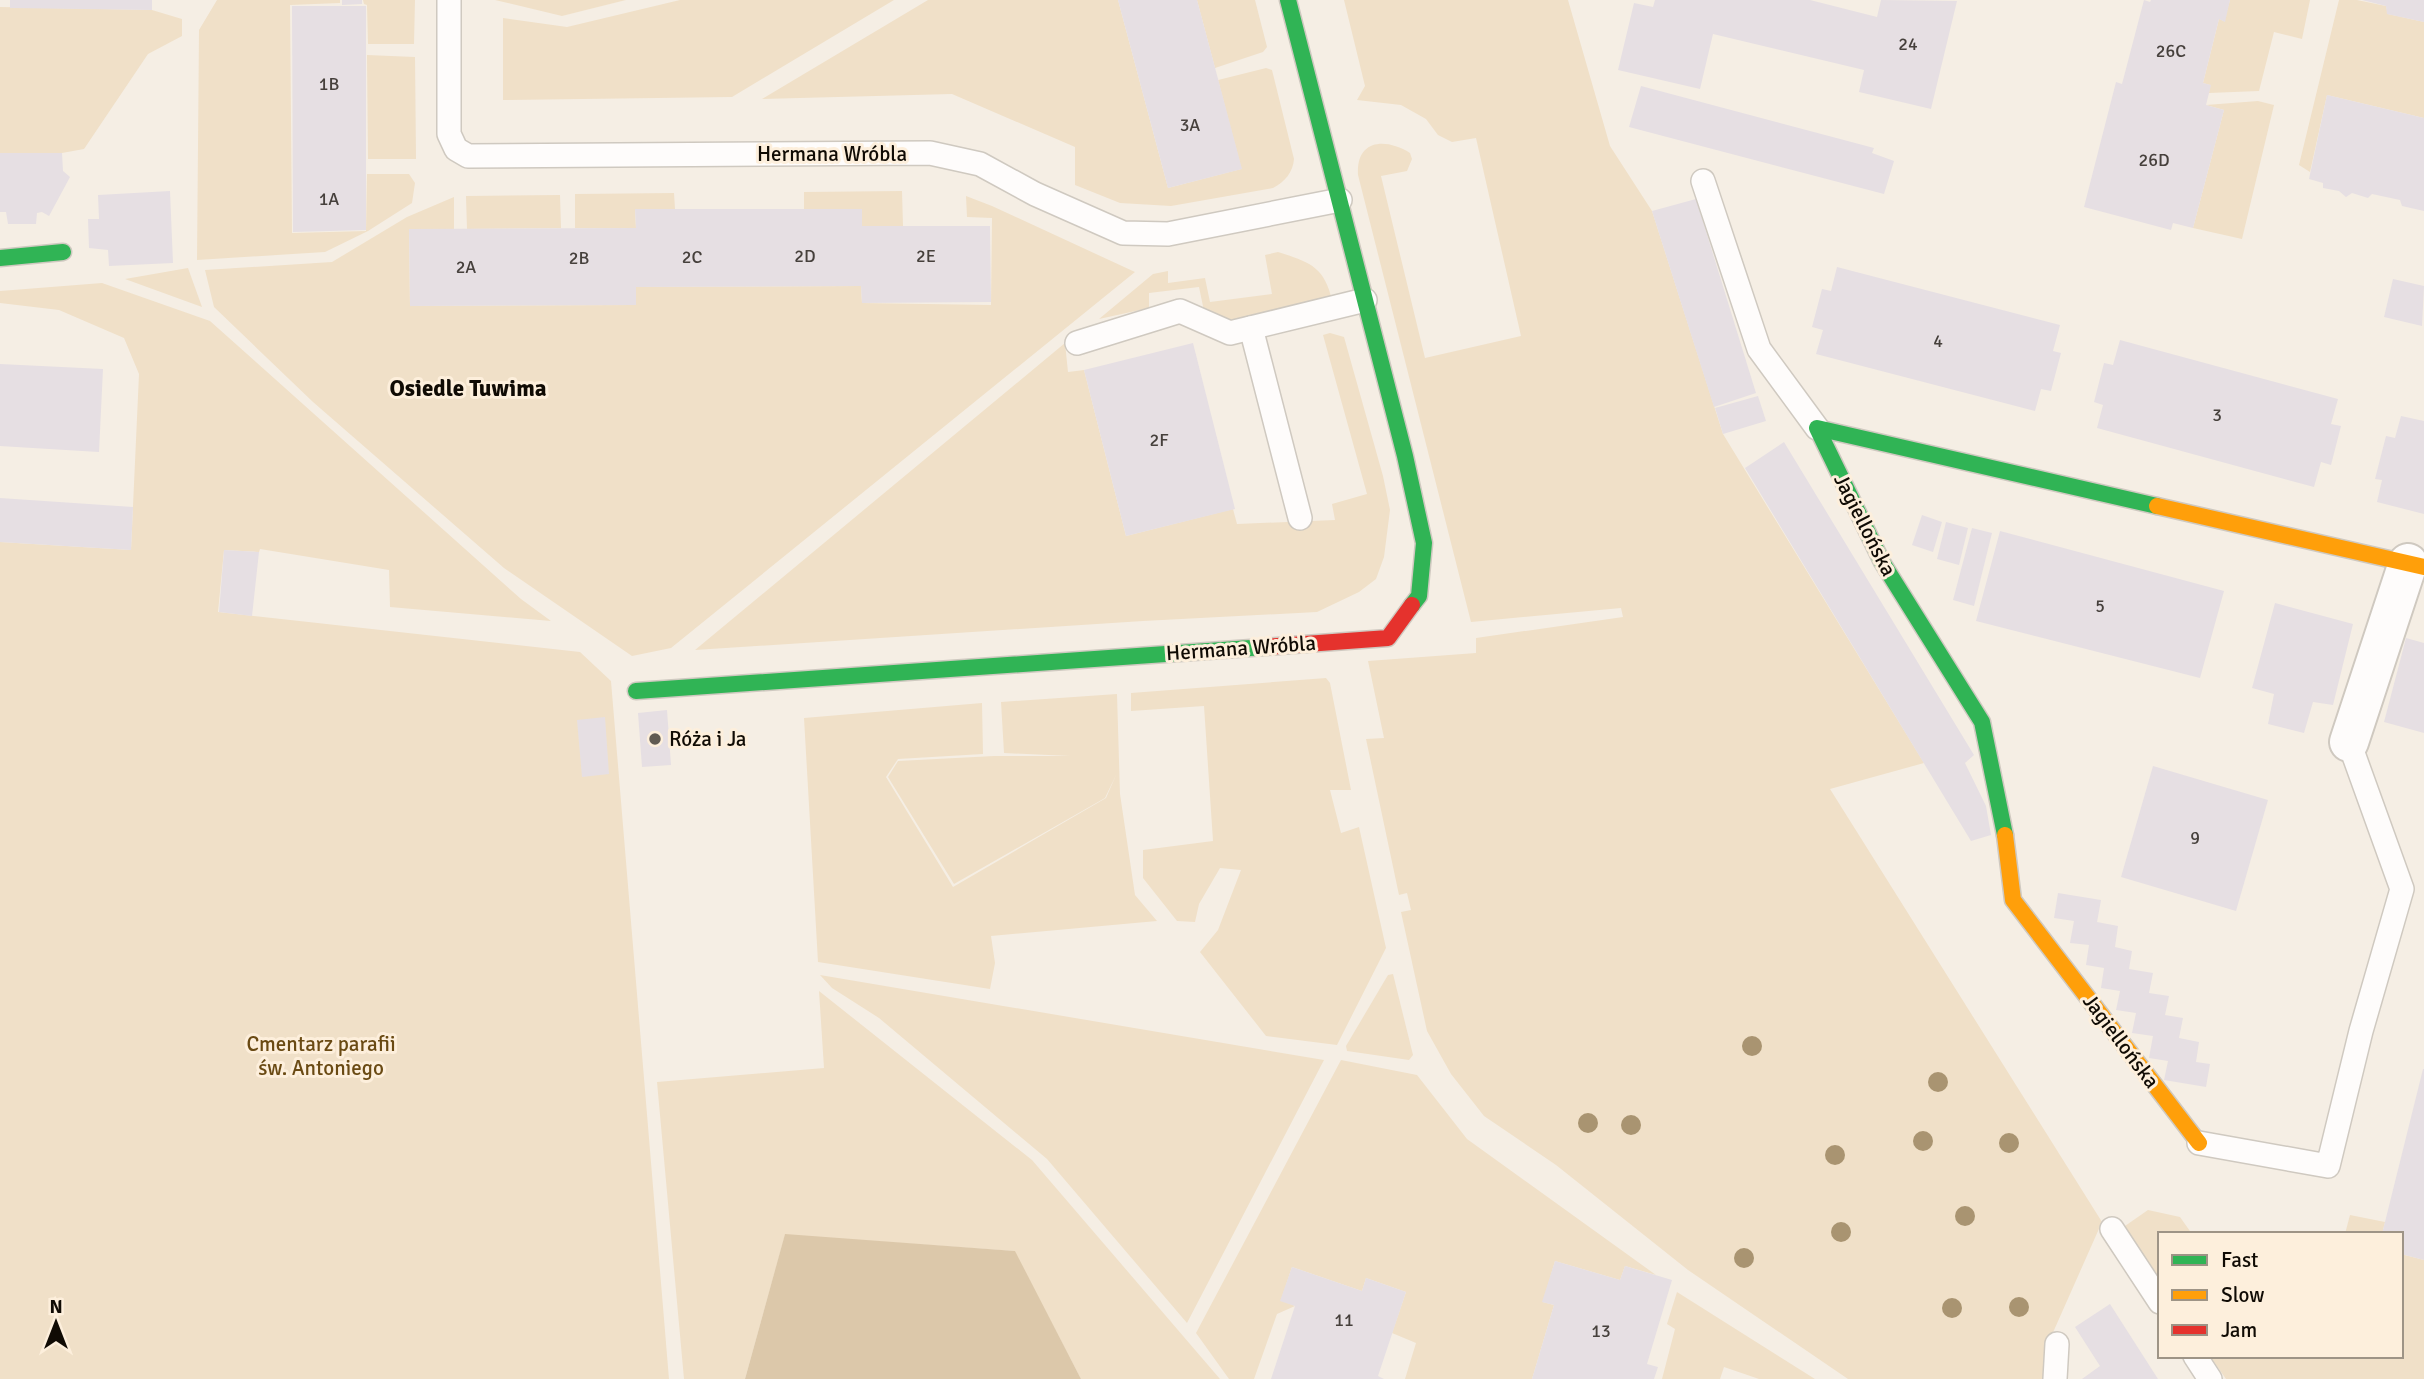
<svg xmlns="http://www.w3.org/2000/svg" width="2424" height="1379" font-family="Signika,sans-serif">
<rect width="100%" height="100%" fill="#f5eee4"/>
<g fill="#f0e0c8">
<polygon points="217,0 340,0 340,3 290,5 292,233 366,231 367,174 409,174 415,183 412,203 368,231 325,252 197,260 199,30"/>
<polygon points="363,0 415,0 414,44 368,44 367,5 364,4"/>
<polygon points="495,0 626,0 562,16"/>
<polygon points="680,0 894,0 732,97 503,100 503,18 567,27"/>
<path d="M928 0H1118L1168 188 1241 169 1218 80 1266 68 1272 70 1294 159C1293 172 1285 182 1273 188L1171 206 1120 203 1075 185V147L952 94 762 99Z"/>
<polygon points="1197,0 1255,0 1267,47 1263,52 1215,68"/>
<path d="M1344 0H1568L1610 146 1652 211 1723 434 1924 763 1830 789 2102 1222 2051 1337 2045 1379H1848L1688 1270 1556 1165 1484 1116 1451 1074 1427 1031 1401 912 1411 910 1407 893 1399 895 1366 739 1384 738 1368 661 1476 653V638L1623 617 1621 608 1471 622 1358 175C1356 139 1386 138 1410 153L1412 159 1407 171 1381 176 1425 358 1521 336 1476 138 1452 142 1438 135 1426 119 1401 105 1357 100 1365 86Z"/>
<polygon points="2230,0 2310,0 2302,39 2274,32 2259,91 2209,93 2210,85 2203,83 2219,19 2224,21"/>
<polygon points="2339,0 2357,0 2386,6 2388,14 2424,22 2424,118 2327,95 2310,172 2299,165"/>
<polygon points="0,7 152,10 182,19 182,36 148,54 84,149 62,153 0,153"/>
<polygon points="367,55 415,57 416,159 368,159"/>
<polygon points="2258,101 2274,105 2242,239 2193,228 2224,110 2206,105"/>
<polygon points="902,191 903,226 862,226 861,209 804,209 804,192"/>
<polygon points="674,193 675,209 635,210 636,228 575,228 575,194"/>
<polygon points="560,195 561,228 467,229 466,196"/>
<polygon points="966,196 992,206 1135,272 671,648 632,656 504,568 313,402 214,307 205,270 332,262 407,217 454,197 454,229 409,229 410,306 635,305 636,287 861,286 862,303 991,305 992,218 967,217"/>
<path d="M1278 252C1309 262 1324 266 1332 300L1246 324 1204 311 1199 287 1149 293V308L1099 319 1153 274 1168 271V283L1205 278 1210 302 1272 294 1265 255Z"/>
<polygon points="188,268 202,307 125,279"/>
<polygon points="102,283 210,321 521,599 551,621 390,607 389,570 260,549 259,552 224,550 218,612 580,652 611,681 669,1379 0,1379 0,542 131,550 139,374 124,338 59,310 0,303 0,291"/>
<polygon points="1330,333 1344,337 1383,476 1390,510 1384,557 1376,579 1359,592 1317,612 1143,621 695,650 1065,343 1068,372 1084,370 1126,536 1233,509 1237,524 1335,520 1332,504 1367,494 1323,335"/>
<polygon points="1326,678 1330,683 1351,790 1330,790 1341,833 1359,827 1386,948 1337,1045 1266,1036 1200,952 1218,930 1241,870 1220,868 1199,904 1195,922 1177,921 1143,878 1143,850 1213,841 1204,706 1131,711 1131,693"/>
<polygon points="1117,694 1120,794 1135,895 1157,921 991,936 995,963 990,989 818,962 804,718 982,703 983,754 898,759 886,777 953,887 1106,798 1116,775 1105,798 954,884 888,777 898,761 994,756 1070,756 1004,753 1001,702"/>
<polygon points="1393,974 1413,1055 1409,1060 1347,1051 1346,1046 1388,975"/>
<polygon points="820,975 1324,1060 1187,1323 1047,1159 879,1018 832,988"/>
<polygon points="819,991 1032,1160 1220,1379 1081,1379 1014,1251 785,1235 745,1379 684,1379 657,1082 824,1068"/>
<polygon points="1341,1060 1417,1075 1467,1139 1656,1275 1625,1266 1620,1280 1555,1261 1543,1302 1554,1305 1532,1379 1405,1379 1416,1343 1392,1333 1406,1292 1366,1278 1362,1291 1292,1267 1281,1300 1295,1306 1277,1314 1254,1379 1229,1379 1196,1333"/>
<polygon points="2148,1210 2180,1217 2192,1234 2160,1234 2160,1284 2128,1240 2125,1226"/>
<polygon points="2350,1215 2385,1222 2382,1234 2345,1234"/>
<polygon points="2401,1254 2424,1260 2424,1379 2226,1379 2210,1356 2401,1356"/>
<polygon points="1677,1292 1815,1379 1759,1379 1724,1367 1720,1379 1662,1379 1675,1329 1667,1324"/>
</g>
<polygon fill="#dcc8aa" points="785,1234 1015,1251 1081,1379 745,1379"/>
<g fill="#e6dfe3">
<polygon points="10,0 152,0 152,10 10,8"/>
<polygon points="342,0 362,0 362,4 342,5"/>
<polygon points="1118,0 1197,0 1242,169 1168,188"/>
<polygon points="1655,0 1810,0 1877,17 1881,0 1957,1 1931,109 1859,92 1864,70 1713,34 1700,89 1618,70 1634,3 1653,7"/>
<polygon points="2144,0 2150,2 2151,0 2230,0 2225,22 2219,19 2203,83 2211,85 2206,105 2224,110 2193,228 2173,223 2171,230 2084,207 2116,82 2122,84"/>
<polygon points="2362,0 2424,0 2424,22 2387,14 2386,6"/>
<polygon points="292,6 366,6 366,230 293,232"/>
<polygon points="1641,86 1874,148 1872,153 1894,161 1884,194 1629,127"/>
<polygon points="2327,95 2424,118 2424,211 2402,206 2400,200 2372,194 2368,198 2352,193 2346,197 2339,191 2323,188 2323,183 2309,179"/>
<polygon points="0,153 62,153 63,171 70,177 49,216 42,212 37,213 36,224 8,224 6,212 0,212"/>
<polygon points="170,191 173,263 109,266 108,250 89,248 88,219 99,219 98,195"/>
<polygon points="1696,199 1756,393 1714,407 1652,211"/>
<polygon points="635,209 862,209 862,226 990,226 991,302 862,303 861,286 636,287 636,305 410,306 409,229 636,228"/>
<polygon points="1837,267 2060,325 2053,351 2061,353 2051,391 2041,389 2035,411 1816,354 1823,330 1812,327 1822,289 1831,291"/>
<polygon points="2393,279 2424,286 2422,326 2384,317"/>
<polygon points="2120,340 2338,399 2331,424 2341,426 2331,465 2321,462 2314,487 2097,428 2103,405 2094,402 2104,363 2113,365"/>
<polygon points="1193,343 1235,509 1126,536 1084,370"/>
<polygon points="0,364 103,369 99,452 0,446"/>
<polygon points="1758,396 1766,421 1723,434 1715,408"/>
<polygon points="2401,416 2424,421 2424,514 2377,502 2382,480 2375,479 2386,436 2395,438"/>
<polygon points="1784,442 1974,755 1965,763 1986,806 1991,835 1971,841 1745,468"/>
<polygon points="0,498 133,507 131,550 0,542"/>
<polygon points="1922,515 1942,522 1933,552 1912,545"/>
<polygon points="1946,522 1968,528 1959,565 1937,559"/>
<polygon points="1972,528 1992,533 1974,606 1953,600"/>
<polygon points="2000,531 2224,591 2200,678 1976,621"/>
<polygon points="224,550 259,552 252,616 219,612"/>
<polygon points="2275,603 2353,624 2333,705 2313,702 2304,733 2268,724 2274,694 2252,688"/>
<polygon points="2406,638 2424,643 2424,733 2384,722"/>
<polygon points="667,710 671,765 642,767 638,713"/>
<polygon points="605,717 609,774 582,777 577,720"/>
<polygon points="2153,766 2268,800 2236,911 2121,877"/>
<polygon points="2058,893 2101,900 2097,922 2118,926 2115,947 2132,951 2129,969 2153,973 2149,993 2169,996 2165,1015 2183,1018 2179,1038 2199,1042 2196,1062 2210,1064 2206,1087 2164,1080 2168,1061 2149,1058 2153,1036 2132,1033 2136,1013 2116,1010 2120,991 2101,988 2104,968 2086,965 2089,945 2070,943 2074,921 2054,918"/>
<polygon points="2423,1069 2424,1069 2424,1260 2401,1254 2401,1234 2382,1234"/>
<polygon points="1555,1261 1620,1280 1625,1266 1672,1280 1647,1364 1658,1367 1654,1379 1532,1379 1554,1305 1542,1302"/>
<polygon points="1292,1267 1362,1291 1366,1278 1406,1292 1378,1376 1384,1379 1271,1379 1295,1306 1280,1301"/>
<polygon points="2110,1304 2158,1379 2082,1379 2100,1366 2075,1327"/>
</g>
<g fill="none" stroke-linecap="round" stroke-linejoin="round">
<g stroke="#cfc9c0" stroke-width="26">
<g id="lane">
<polyline points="449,0 449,134 456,149 468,156 930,153 980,164 1035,194 1123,233 1168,234 1340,200"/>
<polyline points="1703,181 1759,349 1817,428"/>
<polyline points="1251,328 1300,518"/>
<polyline points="1077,343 1180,311 1230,333 1365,300"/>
<polyline points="2199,1143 2328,1166 2361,1031 2402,889 2349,742"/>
<polyline points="2112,1229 2160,1302"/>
<polyline points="2195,1356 2210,1379"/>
<polyline points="2055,1379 2057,1344"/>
</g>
</g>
<g stroke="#cfc9c0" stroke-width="42">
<polyline id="street" points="2349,742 2408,563"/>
</g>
<g stroke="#cfc9c0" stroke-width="19">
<g id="fast">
<polyline points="1288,0 1405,456 1424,543 1419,596 1412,605"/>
<polyline points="0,258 63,252"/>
<polyline points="636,691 1265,647"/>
<polyline points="2005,835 1982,722 1882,562 1817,428 2157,506"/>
</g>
</g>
<g stroke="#cfc9c0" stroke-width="19">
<g id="slow">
<polyline points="2157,506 2424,567"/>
<polyline points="2005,835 2013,900 2199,1143"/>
</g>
</g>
<g stroke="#cfc9c0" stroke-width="19">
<polyline id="jam" points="1265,647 1388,638 1412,605"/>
</g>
<use href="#lane" stroke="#fefcfb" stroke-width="23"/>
<use href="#street" stroke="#fefcfb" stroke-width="38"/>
<use href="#fast" stroke="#30b455" stroke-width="16"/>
<use href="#slow" stroke="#ff9f0a" stroke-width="16"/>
<use href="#jam" stroke="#e5322d" stroke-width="16"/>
</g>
<g fill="#a99471">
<circle cx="1752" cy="1046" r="10"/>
<circle cx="1938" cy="1082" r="10"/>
<circle cx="1588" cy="1123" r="10"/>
<circle cx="1631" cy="1125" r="10"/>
<circle cx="1923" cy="1141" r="10"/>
<circle cx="2009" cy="1143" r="10"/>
<circle cx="1835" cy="1155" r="10"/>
<circle cx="1965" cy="1216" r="10"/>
<circle cx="1841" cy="1232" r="10"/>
<circle cx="1744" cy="1258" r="10"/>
<circle cx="2019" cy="1307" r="10"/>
<circle cx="1952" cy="1308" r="10"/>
</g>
<circle fill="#605a52" stroke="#fdefdc" stroke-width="2.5" cx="655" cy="739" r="7"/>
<g text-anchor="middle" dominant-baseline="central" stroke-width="6" stroke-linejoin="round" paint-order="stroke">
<g font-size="18" fill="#46403c">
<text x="1908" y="44">24</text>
<text x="2171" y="51">26C</text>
<text x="329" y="84">1B</text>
<text x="1190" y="125">3A</text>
<text x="2154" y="160">26D</text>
<text x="329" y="199">1A</text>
<text x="805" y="256">2D</text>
<text x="926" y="256">2E</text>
<text x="692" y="257">2C</text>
<text x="579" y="258">2B</text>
<text x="466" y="267">2A</text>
<text x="1938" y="341">4</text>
<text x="2217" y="415">3</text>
<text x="1159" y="440">2F</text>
<text x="2100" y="606">5</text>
<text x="2195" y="838">9</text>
<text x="1344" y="1320">11</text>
<text x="1601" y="1331">13</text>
</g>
<g font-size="21" fill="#100b04" stroke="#fdefdc">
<text x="832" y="154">Hermana Wróbla</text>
<text transform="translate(1865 525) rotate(63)">Jagiellońska</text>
<text transform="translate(1241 648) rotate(-4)">Hermana Wróbla</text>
<text transform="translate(2121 1041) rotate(53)">Jagiellońska</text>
</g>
<g font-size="21" fill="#100b04" stroke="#fdefdc" text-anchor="start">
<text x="669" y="739">Róża i Ja</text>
</g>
<g font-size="21" fill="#6a4a13" stroke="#fdefdc">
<text x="321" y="1044">Cmentarz parafii<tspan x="321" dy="24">św. Antoniego</tspan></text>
</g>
<g font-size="23" font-weight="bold" fill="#100b04" stroke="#fdefdc">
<text x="468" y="388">Osiedle Tuwima</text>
</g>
</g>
<rect x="2158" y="1232" width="245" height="126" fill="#fdefdc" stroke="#9e9486" stroke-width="2"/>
<rect x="2172" y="1255" width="35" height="10" fill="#30b455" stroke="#9e9486" stroke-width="2"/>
<text x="2221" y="1267" font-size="21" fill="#100b04">Fast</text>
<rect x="2172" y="1290" width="35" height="10" fill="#ff9f0a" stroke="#9e9486" stroke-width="2"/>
<text x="2221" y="1302" font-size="21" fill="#100b04">Slow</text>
<rect x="2172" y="1325" width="35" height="10" fill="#e5322d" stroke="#9e9486" stroke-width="2"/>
<text x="2221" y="1337" font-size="21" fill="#100b04">Jam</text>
<g transform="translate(56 1323)" stroke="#fdefdc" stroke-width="5" paint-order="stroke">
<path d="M0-5L12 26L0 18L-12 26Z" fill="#100b04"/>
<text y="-10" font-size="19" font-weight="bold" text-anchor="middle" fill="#100b04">N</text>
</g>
</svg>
